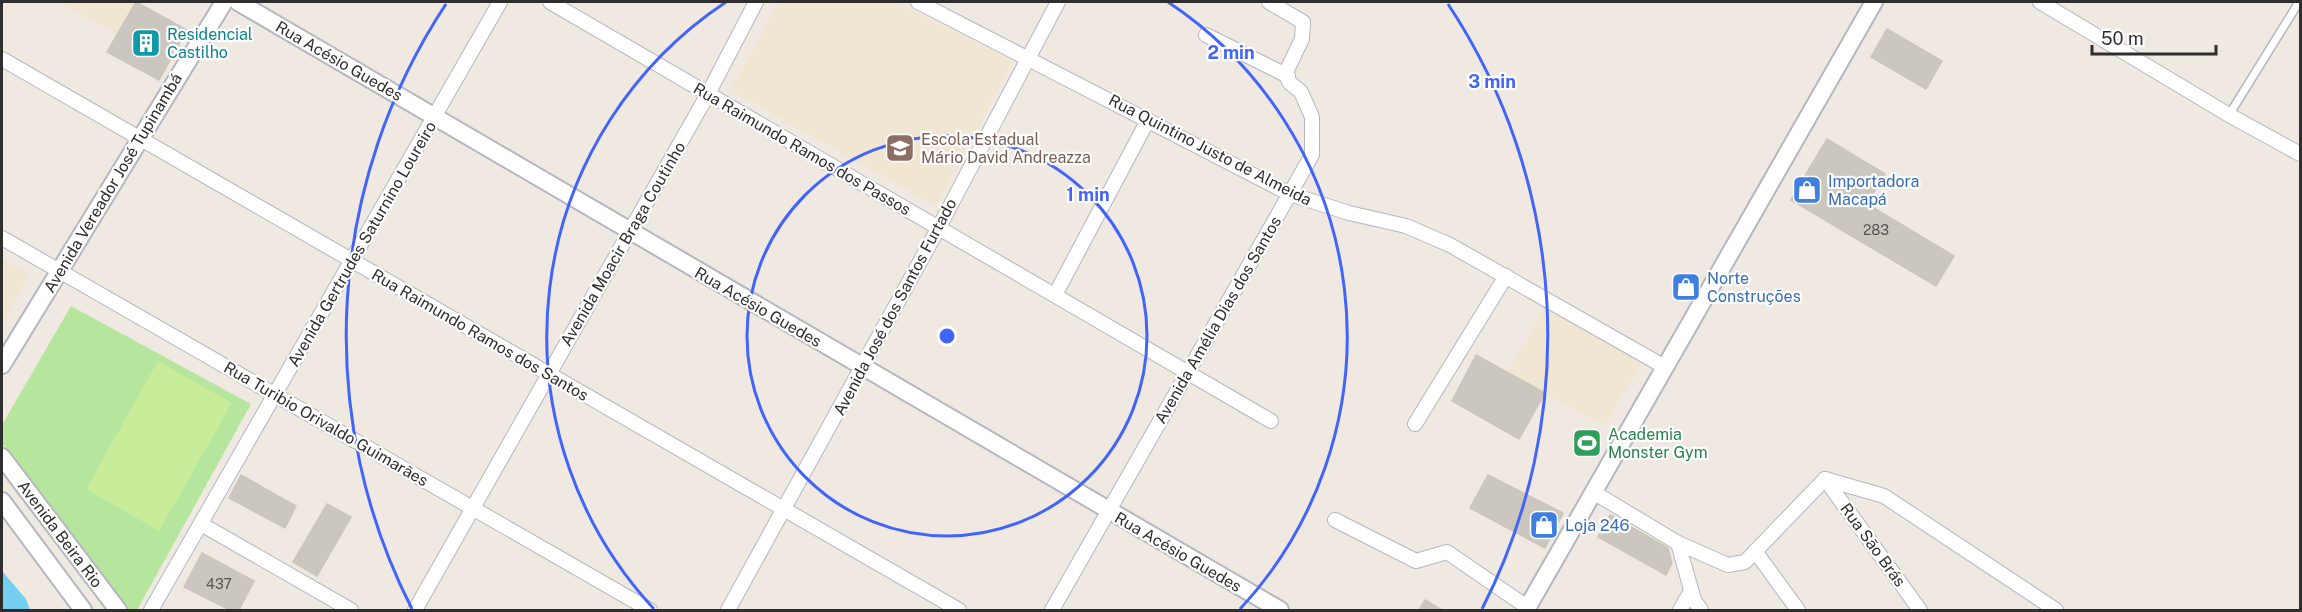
<svg xmlns="http://www.w3.org/2000/svg" width="2302" height="612" font-family="'Public Sans',sans-serif">
<rect width="100%" height="100%" fill="#efe9e1"/>
<g fill="#f0e6d1">
<polygon points="59,2 136,2 118,35"/>
<polygon points="779,2 896,2 1013,61 936,206 731,90"/>
<polygon points="2,259 29,275 2,323"/>
<polygon points="1549,301 1645,356 1604,426 1508,372"/>
</g>
<polygon fill="#b6e59e" points="71,306 251,404 137,610 123,610 2,443 2,425"/>
<polygon fill="#c9ec9a" points="158,361 232,403 159,531 86,489"/>
<polygon fill="#75cff0" points="2,571 26,599 30,610 2,610"/>
<g fill="#cbc7bf" stroke="#cbc5ba" stroke-width="1.5">
<polygon points="136,2 187,30 159,80 107,52"/>
<polygon points="1887,29 1942,61 1926,89 1871,57"/>
<polygon points="1827,139 1885,174 1867,204 1809,169"/>
<polygon points="1809,169 1954,256 1936,286 1791,200"/>
<polygon points="1476,355 1545,393 1519,439 1452,401"/>
<polygon points="241,475 296,506 285,528 229,498"/>
<polygon points="1488,475 1563,513 1545,548 1470,508"/>
<polygon points="327,504 351,517 317,576 293,562"/>
<polygon points="1610,515 1668,548 1672,563 1666,575 1598,537"/>
<polygon points="202,553 254,581 239,610 230,610 184,587"/>
<polygon points="1425,600 1442,610 1419,610"/>
</g>
<g fill="none" stroke-linecap="round" stroke-linejoin="round">
<g stroke="#b4b7c1" stroke-width="10">
<polyline id="service" points="2229,115 2299,2"/>
</g>
<g stroke="#b4b7c1" stroke-width="16">
<g id="minor">
<polyline points="550,2 1271,421"/>
<polyline points="918,2 1290,194 1349,213 1406,226 1450,245 1665,367"/>
<polyline points="2040,2 2229,115 2300,154"/>
<polyline points="1206,35 1288,76"/>
<polyline points="2,59 959,610"/>
<polyline points="2,238 650,610"/>
<polyline points="1055,295 1148,120"/>
<polyline points="1415,424 1506,276"/>
<polyline points="1825,479 1884,496 2056,610"/>
<polyline points="1825,479 1920,610"/>
<polyline points="1593,492 1678,543 1728,565 1745,562 1825,479"/>
<polyline points="1335,520 1416,561 1447,552 1527,607"/>
<polyline points="201,524 351,610"/>
<polyline points="1678,543 1694,600 1701,610"/>
<polyline points="1755,551 1798,610"/>
<polyline points="151,610 500,2"/>
<polyline points="415,610 708,94 756,2"/>
<polyline points="728,610 938,229 1058,2"/>
<polyline points="1052,610 1312,155 1312,117 1301,92 1289,82 1286,72 1302,39 1303,22 1269,2"/>
<polyline points="1680,610 1691,591"/>
</g>
</g>
<g stroke="#b4b7c1" stroke-width="20">
<g id="tertiary">
<polyline points="238,2 1280,610"/>
<polyline points="2,365 224,2"/>
<polyline points="2,457 118,610"/>
<polyline points="2,501 83,610"/>
<polyline points="1526,610 1874,2"/>
</g>
</g>
<use href="#service" stroke="#fff" stroke-width="7"/>
<use href="#minor" stroke="#fff" stroke-width="14"/>
<use href="#tertiary" stroke="#fff" stroke-width="16"/>
</g>
<g fill="none" stroke="#4264fb" stroke-width="3">
<circle cx="947" cy="336" r="200"/>
<path d="M654 609A401 401 0 0 1 726 2M1168 2A401 401 0 0 1 1240 609"/>
<path d="M412 609A601 601 0 0 1 446 4M1448 4A601 601 0 0 1 1482 609"/>
</g>
<defs>
<g id="building-square" transform="scale(1.5)"><rect x="-9" y="-9" width="18" height="18" rx="4" fill="#0f9aa8" stroke="#fff"/><path d="M-4-6H4V6H1V3H-1V6H-4ZM-2.5-4.3h1.7v1.8h-1.7ZM.8-4.3h1.7v1.8H.8ZM-2.5-1h1.7V.8h-1.7ZM.8-1h1.7V.8H.8Z" fill="#fff"/></g>
<g id="school-square" transform="scale(1.5)"><rect x="-9" y="-9" width="18" height="18" rx="4" fill="#8d6e63" stroke="#fff"/><path d="M0-5L7-2L0 1L-7-2ZM-4 1L0 2.5L4 1V4Q0 6-4 4Z" fill="#fff"/></g>
<g id="shop-square" transform="scale(1.5)"><rect x="-9" y="-9" width="18" height="18" rx="4" fill="#3f7fe0" stroke="#fff"/><path d="M-5-2.5h2.3a2.7 3.5 0 0 1 5.4 0H5L5.5 6h-11ZM-1.5-2.5h3a1.5 2.3 0 0 0-3 0Z" fill="#fff"/></g>
<g id="stadium-square" transform="scale(1.5)"><rect x="-9" y="-9" width="18" height="18" rx="4" fill="#2e9e5b" stroke="#fff"/><path d="M0-5a6.5 5 0 1 0 0 10a6.5 5 0 1 0 0-10ZM-3.5-1.8h7v3.6h-7Z" fill="#fff"/></g>
</defs>
<g fill-rule="evenodd">
<use href="#building-square" x="146" y="43"/>
<use href="#school-square" x="900" y="148"/>
<use href="#shop-square" x="1807" y="190"/>
<use href="#shop-square" x="1686" y="287"/>
<use href="#stadium-square" x="1587" y="443"/>
<use href="#shop-square" x="1544" y="525"/>
</g>
<g text-anchor="middle" dominant-baseline="central" stroke-width="4.5" stroke-linejoin="round" paint-order="stroke">
<g font-size="14" fill="#555452">
<text x="1876" y="230">283</text>
<text x="219" y="584">437</text>
</g>
<g font-size="16" fill="#0d838f" stroke="#fff" text-anchor="start">
<text x="167" y="34">Residencial<tspan x="167" dy="18">Castilho</tspan></text>
</g>
<g font-size="16" fill="#2e2e2e" stroke="#fff">
<text transform="translate(339 61) rotate(30)">Rua Acésio Guedes</text>
<text transform="translate(802 149) rotate(30)">Rua Raimundo Ramos dos Passos</text>
<text transform="translate(1210 150) rotate(27)">Rua Quintino Justo de Almeida</text>
<text transform="translate(113 183) rotate(-59)">Avenida Vereador José Tupinambá</text>
<text transform="translate(362 244) rotate(-60)">Avenida Gertrudes Saturnino Loureiro</text>
<text transform="translate(623 244) rotate(-60)">Avenida Moacir Braga Coutinho</text>
<text transform="translate(758 307) rotate(30)">Rua Acésio Guedes</text>
<text transform="translate(895 307) rotate(-62)">Avenida José dos Santos Furtado</text>
<text transform="translate(1218 320) rotate(-60)">Avenida Amélia Dias dos Santos</text>
<text transform="translate(480 335) rotate(30)">Rua Raimundo Ramos dos Santos</text>
<text transform="translate(326 424) rotate(30)">Rua Turibio Orivaldo Guimarães</text>
<text transform="translate(60 534) rotate(53)">Avenida Beira Rio</text>
<text transform="translate(1873 545) rotate(54)">Rua São Brás</text>
<text transform="translate(1178 552) rotate(30)">Rua Acésio Guedes</text>
</g>
<g font-size="16" fill="#785e54" stroke="#fff" text-anchor="start">
<text x="921" y="139">Escola Estadual<tspan x="921" dy="18">Mário David Andreazza</tspan></text>
</g>
<g font-size="16" fill="#366cbe" stroke="#fff" text-anchor="start">
<text x="1828" y="181">Importadora<tspan x="1828" dy="18">Macapá</tspan></text>
<text x="1707" y="278">Norte<tspan x="1707" dy="18">Construções</tspan></text>
<text x="1565" y="525">Loja 246</text>
</g>
<g font-size="16" fill="#27864d" stroke="#fff" text-anchor="start">
<text x="1608" y="434">Academia<tspan x="1608" dy="18">Monster Gym</tspan></text>
</g>
</g>
<circle cx="947" cy="336" r="9" fill="#4264fb" stroke="#fff" stroke-width="3"/>
<g font-size="18" text-anchor="middle" font-weight="bold" fill="#4264fb" stroke="#fff" stroke-width="4.5" stroke-linejoin="round" paint-order="stroke">
<text x="1231" y="59">2 min</text>
<text x="1492" y="88">3 min</text>
<text x="1088" y="201">1 min</text>
</g>
<rect width="2302" height="612" fill="none" stroke="#2e2e2e" stroke-width="6"/>
<path d="M2092 45v9h124v-9" fill="none" stroke="#2e2e2e" stroke-width="3"/>
<text x="2101" y="45" font-size="18" fill="#2e2e2e" stroke="#ffffff" stroke-width="4.5" paint-order="stroke">50 m</text>
</svg>
